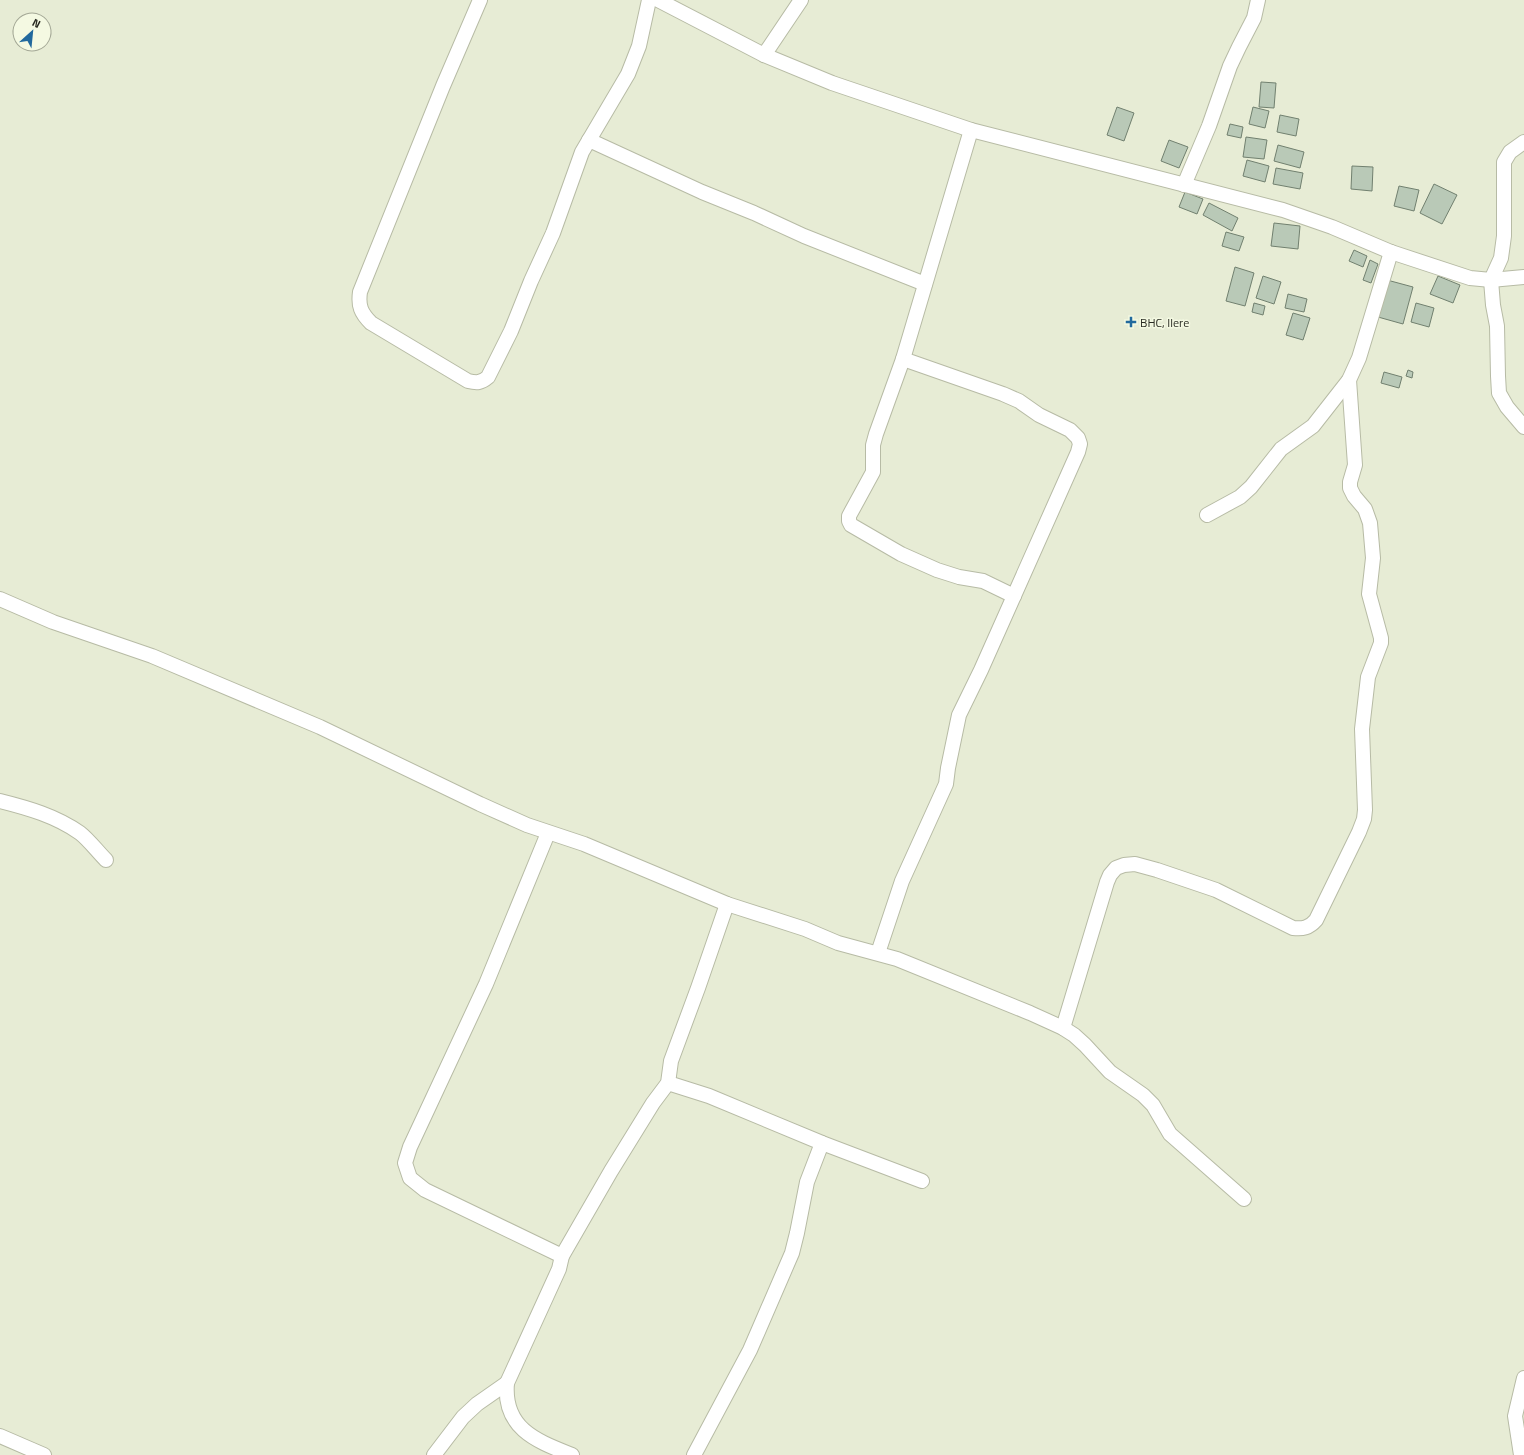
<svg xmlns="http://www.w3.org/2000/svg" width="1524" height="1455" font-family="'Titillium Web',sans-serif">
<rect width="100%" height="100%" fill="#e7ecd5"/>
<g fill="#b9c9b7" stroke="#71806f">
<polygon points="1261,82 1276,83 1274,108 1259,107"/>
<polygon points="1117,107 1134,113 1124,141 1107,135"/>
<polygon points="1253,107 1269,111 1265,128 1249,124"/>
<polygon points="1280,115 1299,119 1296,136 1277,132"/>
<polygon points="1230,124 1243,127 1241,138 1227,135"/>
<polygon points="1246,137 1267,140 1264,159 1243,157"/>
<polygon points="1169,140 1188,147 1179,168 1161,161"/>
<polygon points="1278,145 1304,152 1300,168 1274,161"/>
<polygon points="1247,160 1269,166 1265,182 1243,176"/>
<polygon points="1352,166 1373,167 1372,191 1351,189"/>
<polygon points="1276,168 1303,173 1300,189 1273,184"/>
<polygon points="1434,184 1457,195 1442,224 1420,213"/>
<polygon points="1399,186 1419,190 1414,211 1394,206"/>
<polygon points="1185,192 1203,199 1197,214 1179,207"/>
<polygon points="1209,203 1238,218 1232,231 1203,215"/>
<polygon points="1274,223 1300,226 1298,249 1271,246"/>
<polygon points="1226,232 1244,237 1239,251 1222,246"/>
<polygon points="1354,250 1367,256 1363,267 1349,261"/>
<polygon points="1370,260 1378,264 1371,283 1363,280"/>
<polygon points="1235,267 1254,273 1245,306 1226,301"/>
<polygon points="1263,276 1281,282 1274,304 1256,298"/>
<polygon points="1438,276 1460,285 1453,303 1430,294"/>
<polygon points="1387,280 1413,287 1403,324 1378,317"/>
<polygon points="1288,294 1307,299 1304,312 1285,308"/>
<polygon points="1254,303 1265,306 1263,315 1252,312"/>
<polygon points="1416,303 1434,308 1429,327 1411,322"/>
<polygon points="1293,313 1310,318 1303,340 1286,335"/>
<polygon points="1408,370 1413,372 1412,378 1406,376"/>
<polygon points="1384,372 1402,377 1399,388 1381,383"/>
</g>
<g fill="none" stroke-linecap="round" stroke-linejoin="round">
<g stroke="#b7bba5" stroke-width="16">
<g id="street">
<path d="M480 0 443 86 360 292C358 306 361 313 371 323L468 381C477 383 481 383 488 377L511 331 531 281 553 233 582 152 628 74 639 46 649 0"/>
<polyline points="658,0 764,55 832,83 971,130 1283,210 1332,227 1391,252 1470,278 1491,280 1524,277"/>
<polyline points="764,55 801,0"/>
<polyline points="589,140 702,192 754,213 804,236 925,284"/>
<polyline points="1524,142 1510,152 1504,162 1504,236 1501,258 1491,280 1493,305 1497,326 1498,376 1499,393 1507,407 1524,427"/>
<polyline points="1184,185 1209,126 1230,66 1239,47 1254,18 1258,0"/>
<polyline points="903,359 876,434 873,445 873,472 849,516 849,521 851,525 901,554 937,570 959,577 983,581 1014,596"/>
<polyline points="1207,515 1240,497 1251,487 1281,449 1313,426 1349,380 1359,358 1391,252"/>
<polyline points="0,599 53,622 152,656 320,727 480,804 527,825 584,844 727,904 805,929 838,943 897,959 1030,1013 1063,1028 1074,1035 1085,1045 1110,1072 1143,1095 1153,1105 1170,1134 1244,1199"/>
<path d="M0 801C28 808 56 816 80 833 89 840 97 851 106 860"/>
<polyline points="548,833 486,984 410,1147 405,1163 410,1178 425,1190 562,1256"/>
<polyline points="878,953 902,881 946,784 948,768 959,715 981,670 1078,452 1080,444 1078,438 1070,430 1039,415 1019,401 1003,394 903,359 971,130"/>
<path d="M1063 1028 1107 882 1110 875 1116 868 1124 865 1135 864 1157 870 1216 890 1293 928C1303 929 1309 928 1316 920L1359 832 1364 819 1365 810 1362 729 1368 677 1381 643V638L1369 594 1373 558 1370 523 1365 509 1354 496 1350 488V482L1355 465 1349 380"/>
<polyline points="668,1083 709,1096 822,1143 922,1181"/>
<polyline points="0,1436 44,1455"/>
<polyline points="434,1455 463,1417 477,1404 507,1383"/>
<path d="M572 1455C537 1441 503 1429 507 1383L559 1269 562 1256 611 1171 653 1103 668 1083 671 1061 698 988 727 904"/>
<polyline points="694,1455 750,1350 792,1253 797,1233 807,1182 822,1143"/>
<polyline points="1521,1455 1515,1416 1524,1378"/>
</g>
</g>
<use href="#street" stroke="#fff" stroke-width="14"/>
</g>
<path fill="#21699d" stroke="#f4f9e2" stroke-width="1.5" d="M1129 316h4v4h4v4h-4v4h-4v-4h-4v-4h4z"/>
<g text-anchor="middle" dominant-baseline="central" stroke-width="3" stroke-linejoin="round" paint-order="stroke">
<g font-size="12" fill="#292b22" stroke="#f4f9e2" text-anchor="start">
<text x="1140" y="322">BHC, Ilere</text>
</g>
</g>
<g transform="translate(32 32) rotate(27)"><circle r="19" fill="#f4f9e2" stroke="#a3a795"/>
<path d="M0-3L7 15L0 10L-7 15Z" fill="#21699d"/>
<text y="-6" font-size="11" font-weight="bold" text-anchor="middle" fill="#292b22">N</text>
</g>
</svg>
